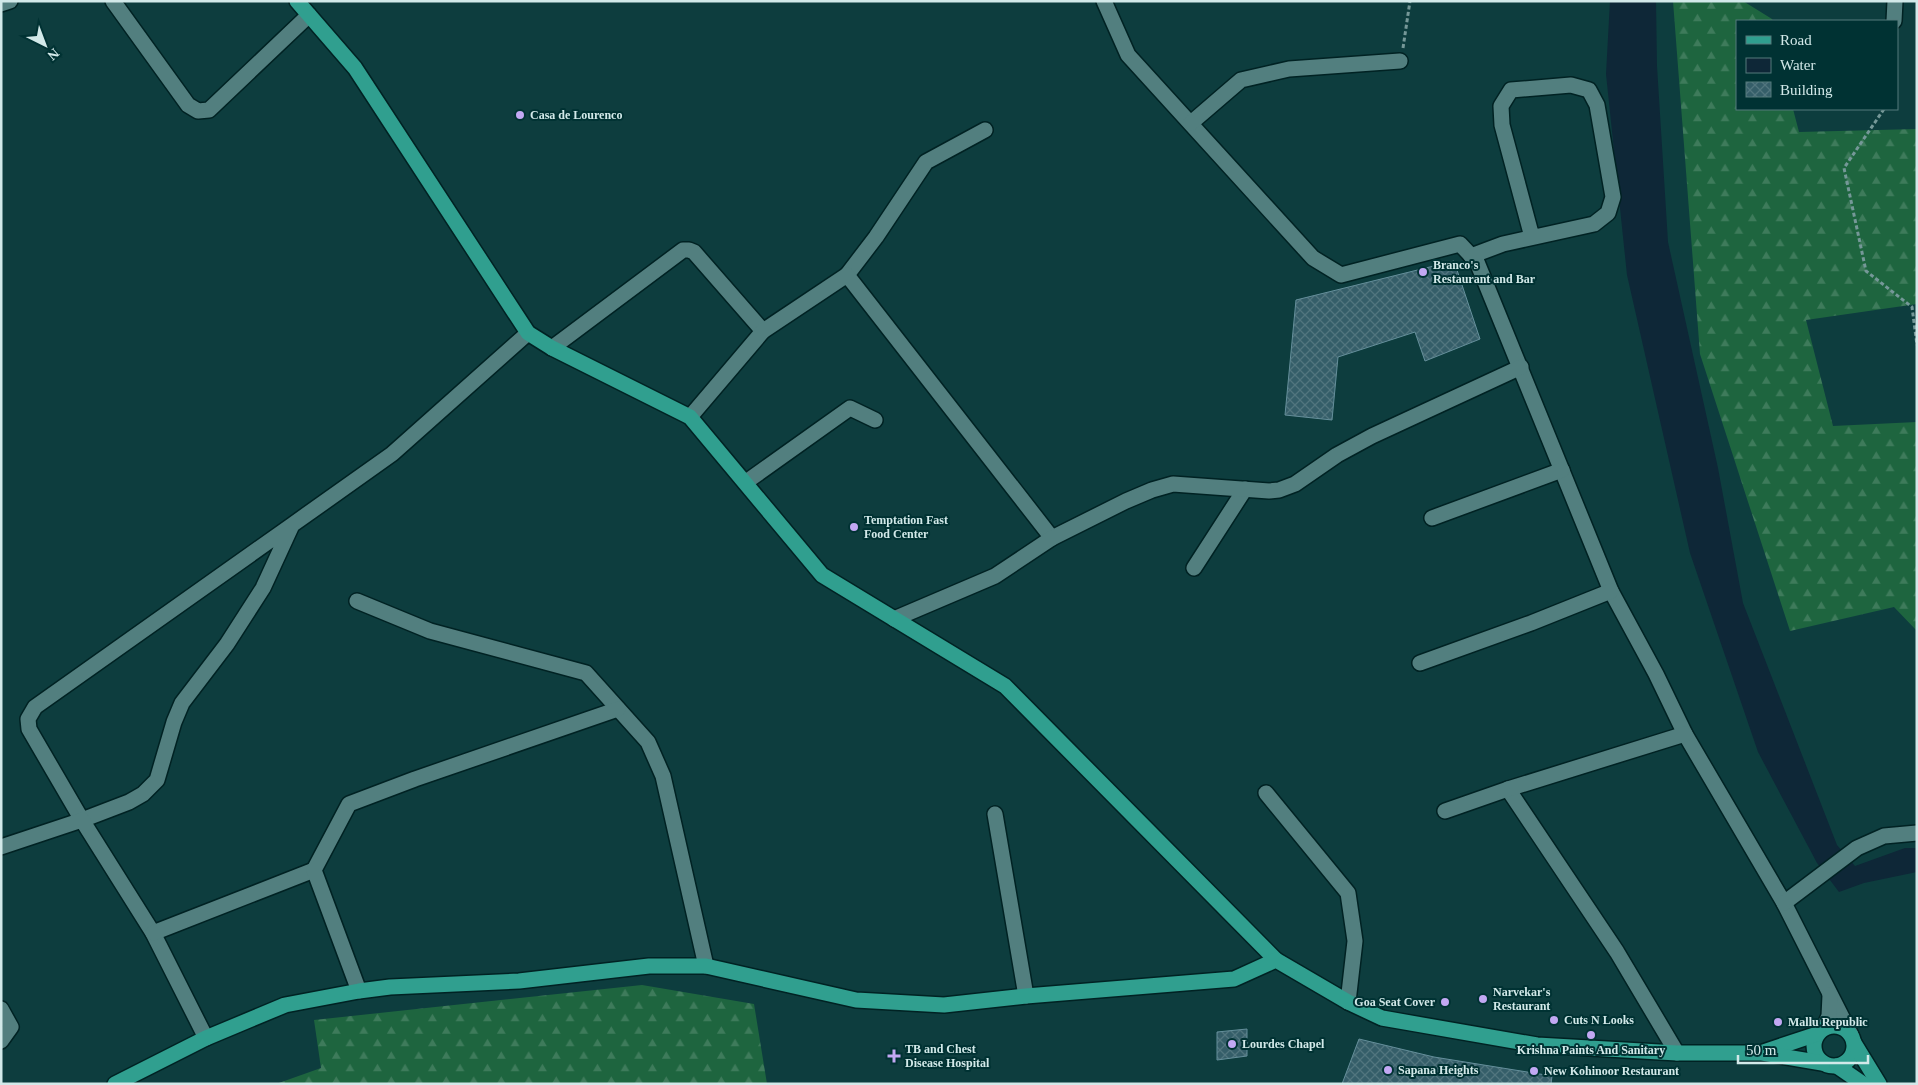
<svg xmlns="http://www.w3.org/2000/svg" width="1918" height="1085" font-family="'Times New Roman',serif">
<defs>
<pattern id="forest-firs" width="22" height="20" patternUnits="userSpaceOnUse" patternTransform="scale(1.25)"><rect width="22" height="20" fill="#1e653f"/><path d="M5 1l3.5 6h-7zM16 11l3.5 6h-7z" fill="#3e7b5b"/></pattern>
<pattern id="building-cross-hatch" width="8" height="8" patternUnits="userSpaceOnUse" patternTransform="scale(1.25)"><rect width="8" height="8" fill="#355e69"/><path d="M0 0l8 8M0 8l8-8" fill="none" stroke="#51757e"/></pattern>
</defs>
<rect width="100%" height="100%" fill="#0d3d3e"/>
<g fill="url(#forest-firs)">
<polygon points="1673,1 1743,1 1772,19 1773,21 1737,21 1737,109 1793,109 1799,132 1917,129 1917,304 1806,320 1833,426 1917,422 1917,631 1894,607 1790,631 1700,354"/>
<polygon points="642,985 754,1004 767,1084 276,1084 321,1068 314,1020"/>
</g>
<polygon fill="#0e2737" points="1610,1 1656,1 1657,66 1668,242 1718,468 1743,603 1837,845 1855,866 1905,848 1917,848 1917,872 1864,883 1839,892 1817,863 1758,752 1690,553 1627,275 1606,74"/>
<g fill="url(#building-cross-hatch)" stroke="#658f9b">
<polygon points="1454,261 1480,339 1425,361 1415,332 1338,357 1332,420 1285,415 1296,300"/>
<polygon points="1247,1029 1247,1056 1217,1060 1217,1032"/>
<polygon points="1359,1039 1434,1057 1552,1076 1551,1084 1342,1084"/>
</g>
<g fill="none" stroke-linecap="round" stroke-linejoin="round">
<g stroke="#002223" stroke-width="18">
<g id="minor">
<polyline points="113,1 188,105 198,111 209,110 309,15"/>
<polyline points="1104,1 1128,55 1313,258 1341,275 1460,244 1477,262 1611,591 1656,674 1685,734 1784,903 1851,1035"/>
<polyline points="1,4 10,1"/>
<polyline points="1894,21 1895,1"/>
<polyline points="1191,123 1241,80 1289,69 1400,61"/>
<polyline points="1471,256 1503,244 1594,224 1608,213 1613,197 1597,105 1589,90 1571,85 1511,90 1501,106 1502,125 1532,237"/>
<polyline points="847,275 876,237 926,162 985,130"/>
<polyline points="552,348 683,250 689,250 694,252 763,331"/>
<polyline points="690,417 763,331 847,275 1052,538"/>
<polyline points="746,482 850,408 875,420"/>
<polyline points="1432,518 1562,470"/>
<polyline points="292,525 35,707 28,719 29,729 82,820 129,802 143,794 157,780 174,722 182,703 227,644 263,588 292,525 392,454 528,333"/>
<polyline points="1194,568 1245,489"/>
<polyline points="357,601 430,631 586,673 648,742 663,776 706,966"/>
<polyline points="894,619 995,576 1052,538 1126,501 1152,490 1173,484 1269,491 1279,490 1295,484 1337,455 1372,436 1521,367"/>
<polyline points="1420,663 1531,623 1611,591"/>
<polyline points="1508,789 1617,952 1677,1053"/>
<polyline points="1266,793 1348,893 1355,941 1348,1002"/>
<polyline points="1445,811 1508,789 1685,734"/>
<polyline points="995,814 1026,996"/>
<polyline points="1,847 82,820 153,933 206,1038"/>
<polyline points="1784,903 1857,848 1884,836 1917,833"/>
<polyline points="153,933 314,870"/>
<polyline points="359,991 314,870 349,804 415,779 618,709"/>
<polyline points="1,1009 11,1027 1,1041"/>
<polyline points="1823,1029 1829,1016 1830,995"/>
</g>
</g>
<g stroke="#002223" stroke-width="18">
<g id="major">
<polyline points="297,1 355,68 528,333 552,348 690,417 822,575 1005,686 1276,960"/>
<circle cx="1834" cy="1046" r="20"/>
<polyline points="1854,1043 1879,1084"/>
<polyline points="1763,1052 1817,1034"/>
<polyline points="1837,1066 1863,1084"/>
<polyline points="115,1084 206,1038 285,1005 359,991 390,987 519,981 649,966 706,966 856,1000 944,1005 1026,996 1234,979 1276,960 1348,1002 1382,1018 1537,1045 1677,1053 1762,1053 1822,1063"/>
</g>
</g>
<g stroke="#759898" stroke-width="3" stroke-dasharray="4 2.5" stroke-linecap="butt">
<polyline points="1403,48 1410,1"/>
<polyline points="1884,109 1844,168 1866,271 1912,307 1917,345"/>
</g>
<use href="#minor" stroke="#527f7f" stroke-width="15"/>
<use href="#major" stroke="#309f8f" stroke-width="15"/>
</g>
<g fill="#c2a8f3" stroke="#003233" stroke-width="2">
<circle cx="520" cy="115" r="5"/>
<circle cx="1423" cy="272" r="5"/>
<circle cx="854" cy="527" r="5"/>
<circle cx="1483" cy="999" r="5"/>
<circle cx="1445" cy="1002" r="5"/>
<circle cx="1554" cy="1020" r="5"/>
<circle cx="1778" cy="1022" r="5"/>
<circle cx="1591" cy="1035" r="5"/>
<circle cx="1232" cy="1044" r="5"/>
<path d="M891.5 1048.5h5v5h5v5h-5v5h-5v-5h-5v-5h5z"/>
<circle cx="1388" cy="1070" r="5"/>
<circle cx="1534" cy="1071" r="5"/>
</g>
<g text-anchor="middle" dominant-baseline="central" stroke-width="4" stroke-linejoin="round" paint-order="stroke">
<g font-size="12" font-weight="bold" fill="#d2e9e9" stroke="#003233" text-anchor="start">
<text x="530" y="115">Casa de Lourenco</text>
<text x="1433" y="265">Branco's<tspan x="1433" dy="14">Restaurant and Bar</tspan></text>
<text x="864" y="520">Temptation Fast<tspan x="864" dy="14">Food Center</tspan></text>
<text x="1493" y="992">Narvekar's<tspan x="1493" dy="14">Restaurant</tspan></text>
<text x="1435" y="1002" text-anchor="end">Goa Seat Cover</text>
<text x="1564" y="1020">Cuts N Looks</text>
<text x="1788" y="1022">Mallu Republic</text>
<text x="1242" y="1044">Lourdes Chapel</text>
<text x="905" y="1049">TB and Chest<tspan x="905" dy="14">Disease Hospital</tspan></text>
<text x="1591" y="1050" text-anchor="middle">Krishna Paints And Sanitary</text>
<text x="1398" y="1070">Sapana Heights</text>
<text x="1544" y="1071">New Kohinoor Restaurant</text>
</g>
</g>
<rect width="1918" height="1085" fill="none" stroke="#d2e9e9" stroke-width="5"/>
<rect x="1736" y="20" width="162" height="90" fill="#003233" stroke="#547b7c"/>
<rect x="1746" y="36" width="25" height="8" fill="#309f8f" stroke="#547b7c"/>
<text x="1780" y="45" font-size="15" fill="#d2e9e9">Road</text>
<rect x="1746" y="58" width="25" height="15" fill="#0e2737" stroke="#547b7c"/>
<text x="1780" y="70" font-size="15" fill="#d2e9e9">Water</text>
<rect x="1746" y="82" width="25" height="15" fill="url(#building-cross-hatch)" stroke="#547b7c"/>
<text x="1780" y="95" font-size="15" fill="#d2e9e9">Building</text>
<g transform="translate(45 45) rotate(138)" stroke="#003233" stroke-width="4" paint-order="stroke">
<path d="M0-4L9 19L0 12L-9 19Z" fill="#d2e9e9"/>
<text y="-8" font-size="14" font-weight="bold" text-anchor="middle" fill="#d2e9e9">N</text>
</g>
<path d="M1738 1055v8h130v-8" fill="none" stroke="#d2e9e9" stroke-width="2.5"/>
<text x="1746" y="1055" font-size="15" fill="#d2e9e9" stroke="#003233" stroke-width="4" paint-order="stroke">50 m</text>
</svg>
